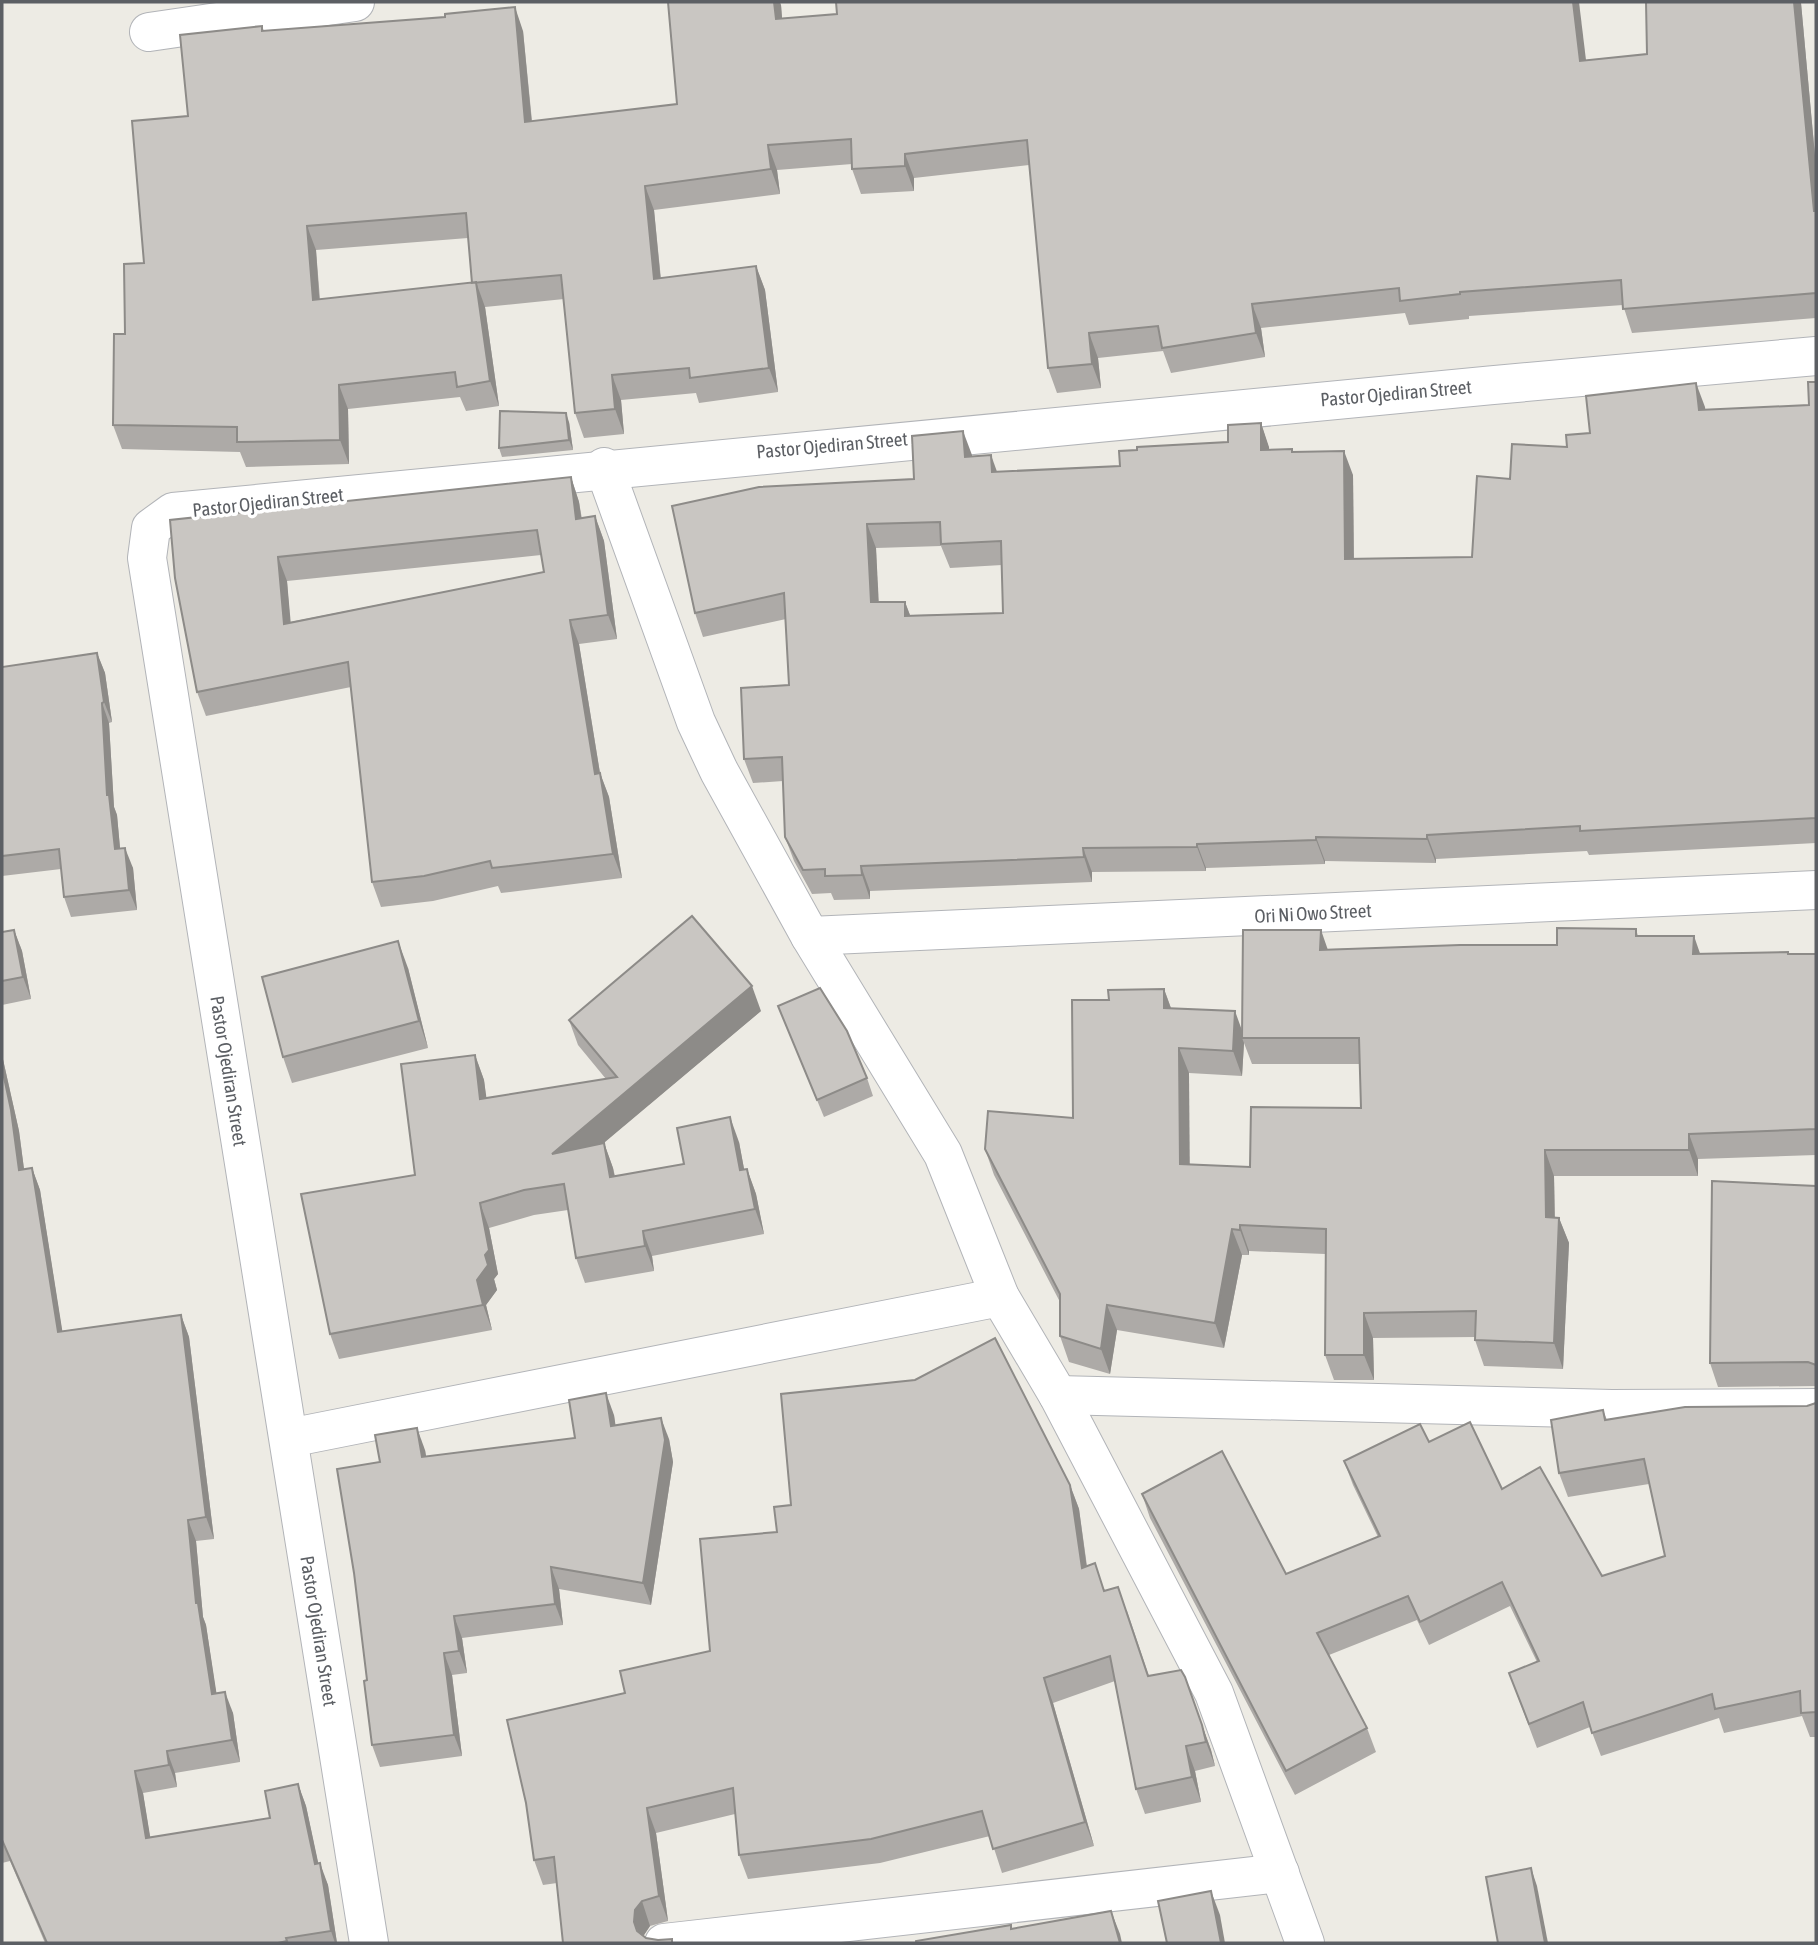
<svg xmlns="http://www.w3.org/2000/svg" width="1818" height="1945" font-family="'Asap Condensed',sans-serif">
<rect width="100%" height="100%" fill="#edebe4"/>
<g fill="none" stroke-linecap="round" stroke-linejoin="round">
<g stroke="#b2b4b8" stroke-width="40">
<g id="minor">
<polyline points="149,32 355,2"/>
<polyline points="604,467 696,722 719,771 810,936 943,1154 1000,1297 1058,1395 1214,1693 1305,1943"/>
<polyline points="810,936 1816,890"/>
<polyline points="1058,1395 1612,1409 1816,1408"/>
<polyline points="289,1438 1000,1297"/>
<path d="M369 1943 147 558 151 528 173 512C720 455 1268 405 1816 356"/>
<polyline points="664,1943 1280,1873"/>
</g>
</g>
<use href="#minor" stroke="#fff" stroke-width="38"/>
</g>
<g fill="#adaaa7" fill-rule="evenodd">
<path d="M1801 3 1816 167V318L1632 333 1623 305 1469 316V319L1409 325 1405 313 1261 328 1265 357 1171 373 1163 351 1098 358 1101 388 1057 393 1048 368 1029 165 914 178V191L861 194 852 169V164L777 170 780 194 654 210 661 279 756 266 765 290 778 392 699 403 696 393 621 400 624 434 584 438 575 413 564 299 485 307 499 406 466 411 460 397 348 409 349 464 246 467 240 452 122 449 113 425 125 334 144 263 188 116 262 26 264 31H523L532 121 677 104 781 5 782 19 1586 60 1647 54ZM468 238 472 283 320 299 316 250Z"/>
<path d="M1816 382V843L1589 855 1587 851 1436 859V863L1325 861V864L1206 868V871L1092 872V882L870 891V899L834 900 831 893 812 894 794 861 785 837 783 781 753 783 744 759 789 685 786 619 703 637 695 613 914 479 972 456 997 472 1120 466 1228 442 1261 423 1269 449H1292L1293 452 1353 475 1354 559 1472 557 1510 479 1590 433 1705 407V410L1809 405ZM941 546 950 568 1002 565 1003 613 910 615 905 602H878L876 548Z"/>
<polygon points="569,422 573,450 502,457 499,448"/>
<path d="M571 477 579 502 582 519 595 516 604 541 617 639 579 644 600 773 609 797 622 878 501 893 498 886 433 901 381 907 372 882 351 687 206 716 197 692 175 578ZM541 555 544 572 290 622 287 581Z"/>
<polygon points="97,653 105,673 112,722 109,723 114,807 117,815 120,849 133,868 137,910 71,917 64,897 61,869 2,876 2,667"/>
<path d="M1636 929 1638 936 1700 954H1816V1155L1698 1159V1176H1554L1555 1218H1559L1569 1243 1563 1369 1484 1366 1475 1340V1337L1373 1338 1374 1380H1334L1325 1355V1254L1249 1251V1255H1242L1224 1348 1117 1330 1110 1374 1069 1362 1060 1336V1302L994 1175 985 1149 1073 1118 1164 989 1171 1008 1242 1031 1328 949 1557 945ZM1244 1043 1252 1064H1360L1361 1108 1250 1167 1189 1164V1073L1242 1076Z"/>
<polygon points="14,930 22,951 31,999 2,1005 2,932"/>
<polygon points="408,968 428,1048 292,1083 283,1057"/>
<polygon points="778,1006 867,1078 873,1096 824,1117"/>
<polygon points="761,1011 603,1143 604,1143 613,1168 615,1176 684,1164 739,1142 744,1169 747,1169 756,1194 764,1234 652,1256 654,1271 585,1283 576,1258 568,1210 534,1215 489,1228 498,1274 494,1279 497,1290 486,1305 492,1330 339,1359 330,1334 415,1175 475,1055 484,1080 486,1098 606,1079 578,1045 569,1020"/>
<polygon points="2,1055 19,1131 24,1169 32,1168 40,1190 62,1331 181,1315 189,1337 214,1539 196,1541 203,1617 206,1625 216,1693 233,1713 240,1762 175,1773 177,1787 143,1793 150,1838 270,1818 298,1784 306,1806 318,1863 328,1885 337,1943 45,1943 10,1861 2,1863"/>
<polygon points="1816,1186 1816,1386 1718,1387 1710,1363"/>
<polygon points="1816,1403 1816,1737 1810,1737 1802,1716 1724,1733 1719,1718 1601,1756 1590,1727 1537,1748 1509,1673 1537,1662 1510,1606 1429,1645 1417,1620 1329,1655 1367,1728 1376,1752 1295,1795 1150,1518 1142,1494 1286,1574 1378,1537 1353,1485 1344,1461 1502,1489 1602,1576 1665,1556 1649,1484 1568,1497 1559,1473 1603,1410 1607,1420 1807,1406"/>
<polygon points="614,1415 615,1425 669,1439 673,1462 651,1605 559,1589 563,1625 462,1638 467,1673 452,1675 462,1756 380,1767 372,1745 367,1680 380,1462 425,1450 426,1457 575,1438"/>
<polygon points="1070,1485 1079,1509 1087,1566 1105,1590 1127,1611 1149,1676 1185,1677 1211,1750 1215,1766 1195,1771 1201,1802 1145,1814 1136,1789 1115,1681 1053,1703 1094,1846 1002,1873 990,1836 880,1863 748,1879 739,1855 735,1814 656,1833 668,1921 650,1926 644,1935 644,1936 646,1938 563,1943 557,1883 543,1885 534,1860 625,1693 710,1651 777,1532"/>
</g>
<g fill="#8d8b88">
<polygon points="774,2 780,2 781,5 784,43 776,19"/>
<polygon points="1573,2 1579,2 1589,85 1580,61"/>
<polygon points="1794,2 1800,2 1801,3 1816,167 1816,217 1814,211"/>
<polygon points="515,7 523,31 534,146 525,122"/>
<polygon points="768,145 777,170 780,194 771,169"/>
<polygon points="905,154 914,178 914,191 905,166"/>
<polygon points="645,186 654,210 663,304 654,279"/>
<polygon points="307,226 316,250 321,324 313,300"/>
<polygon points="756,266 765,290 778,392 769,368"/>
<polygon points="476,282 485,307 499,406 490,381"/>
<polygon points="1252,304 1261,328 1265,357 1256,333"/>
<polygon points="1089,333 1098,358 1101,388 1092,364"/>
<polygon points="612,375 621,400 624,434 615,409"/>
<polygon points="1696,383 1705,407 1708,434 1699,410"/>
<polygon points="339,385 348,409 349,464 340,440"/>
<polygon points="566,413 569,422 573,450 569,440"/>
<polygon points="1261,423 1269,447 1270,474 1261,450"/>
<polygon points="963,431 972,455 974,481 965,457"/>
<polygon points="1344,451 1353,475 1354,583 1345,559"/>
<polygon points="991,455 1000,480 992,472"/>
<polygon points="571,477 579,502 585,544 576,519"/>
<polygon points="595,516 604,541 617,639 608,615"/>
<polygon points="867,524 876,548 880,626 871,602"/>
<polygon points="278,557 287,581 293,648 284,624"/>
<polygon points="905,602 914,626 905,616"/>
<polygon points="570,620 579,644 604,798 595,774"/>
<polygon points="97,653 105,673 112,722 104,702"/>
<polygon points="102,703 109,723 114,807 117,815 122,869 115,849 107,795"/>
<polygon points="600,773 609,797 622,878 613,854"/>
<polygon points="1427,835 1436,859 1436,863 1427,839"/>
<polygon points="1316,837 1325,861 1325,864 1316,840"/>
<polygon points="1197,844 1206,868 1206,871 1197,847"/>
<polygon points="125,848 133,868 137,910 129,890"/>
<polygon points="1083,848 1092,872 1092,882 1084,857"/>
<polygon points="861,866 870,891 870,899 862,875"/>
<polygon points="14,930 22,951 31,999 23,977"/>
<polygon points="1321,930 1330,956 1320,950"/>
<polygon points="1694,936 1703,962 1693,954"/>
<polygon points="398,941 408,968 428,1048 419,1021"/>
<polygon points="752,986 761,1011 561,1179 552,1154"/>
<polygon points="1164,989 1173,1014 1164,1008"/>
<polygon points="1235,1011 1244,1036 1242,1038 1244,1043 1242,1076 1233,1051"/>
<polygon points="1179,1048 1189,1073 1190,1189 1180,1164"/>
<polygon points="2,1055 19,1131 27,1192 19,1170 2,1068"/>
<polygon points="475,1055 484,1080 490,1124 480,1099"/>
<polygon points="730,1117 739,1142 749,1195 740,1170"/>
<polygon points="1689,1134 1698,1159 1698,1176 1689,1150"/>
<polygon points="604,1143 613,1168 619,1202 610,1177"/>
<polygon points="1545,1150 1554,1176 1555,1243 1546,1217"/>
<polygon points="32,1168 40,1190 66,1354 58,1332"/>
<polygon points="747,1169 756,1194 764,1234 755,1209"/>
<polygon points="480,1203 489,1228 498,1274 494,1279 497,1290 486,1305 492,1330 483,1305 477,1280 485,1255"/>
<polygon points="1559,1218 1569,1243 1563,1369 1554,1343"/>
<polygon points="1240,1225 1249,1251 1249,1255 1240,1230"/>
<polygon points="1232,1229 1242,1255 1224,1348 1215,1323"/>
<polygon points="643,1231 652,1256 654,1271 645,1246"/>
<polygon points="1107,1305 1117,1330 1110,1374 1101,1349"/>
<polygon points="1364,1313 1373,1338 1374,1380 1364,1355"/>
<polygon points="181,1315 189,1337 214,1539 206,1517"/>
<polygon points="606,1393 614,1415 619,1448 611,1426"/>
<polygon points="661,1418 669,1439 673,1462 651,1605 643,1583"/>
<polygon points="417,1428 425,1450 430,1479 422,1457"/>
<polygon points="1070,1485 1079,1509 1090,1592 1082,1568"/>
<polygon points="188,1520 196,1541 203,1617 206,1625 220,1716 212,1694 196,1603"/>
<polygon points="551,1567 559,1589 563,1625 555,1604"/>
<polygon points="454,1616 462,1638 467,1673 459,1651"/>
<polygon points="444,1653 452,1675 462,1756 454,1735"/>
<polygon points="1044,1678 1053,1703 1094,1846 1085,1822"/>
<polygon points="225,1692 233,1713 240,1762 232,1740"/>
<polygon points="1202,1725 1211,1750 1215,1766 1206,1742"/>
<polygon points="1186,1746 1195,1771 1201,1802 1192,1777"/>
<polygon points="167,1751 175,1773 177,1787 169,1765"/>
<polygon points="135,1771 143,1793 154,1860 146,1838"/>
<polygon points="298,1784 306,1806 323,1885 315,1864"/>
<polygon points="647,1808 656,1833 668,1921 659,1896"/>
<polygon points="320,1863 328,1885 337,1943 335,1943 331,1931"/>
<polygon points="1531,1868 1537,1886 1548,1943 1545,1943"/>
<polygon points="1211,1891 1220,1915 1225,1943 1221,1943"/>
<polygon points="642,1901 650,1926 644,1935 643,1943 634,1922 635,1910"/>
<polygon points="1111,1911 1120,1934 1122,1943 1120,1943"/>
</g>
<g fill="#c9c6c2" stroke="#8d8b88" stroke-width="2" fill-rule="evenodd">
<polygon points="668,2 774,2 776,19 837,14 836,2 1573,2 1580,61 1647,54 1646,2 1794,2 1814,211 1816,211 1816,293 1623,309 1621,280 1460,292 1460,294 1400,301 1399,288 1252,304 1256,333 1162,348 1158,326 1089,333 1092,364 1048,368 1027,140 905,154 905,166 852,169 851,139 768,145 771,169 645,186 654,279 756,266 769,368 690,378 689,368 612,375 615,409 575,413 561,275 472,283 466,213 307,226 313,300 476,282 490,381 457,387 455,372 339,385 340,440 237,442 237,427 113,425 114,334 125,334 124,264 144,263 132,121 188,116 180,35 262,26 262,31 445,17 445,14 515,7 525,122 677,104"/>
<path d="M1808 382H1816V818L1580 831V826L1427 835V839L1316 837V840L1197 844V847L1083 848 1084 857 861 866 862 875 825 876V869L803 870 785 837 782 757 744 759 741 688 789 685 784 593 695 613 672 506 759 487 914 479 912 436 963 431 965 457 991 455 992 472 1120 466 1119 451 1137 450V447L1228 442V425L1261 423V450L1292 449V452L1344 451 1345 559 1472 557 1477 476 1510 479 1512 444 1567 447 1566 435 1590 433 1586 396 1696 383 1699 410 1809 405ZM940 522 941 544 1001 541 1003 613 905 616V602H871L867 524Z"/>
<polygon points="500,411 566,413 569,440 499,448"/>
<path d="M571 477 576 519 595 516 608 615 570 620 595 774 600 773 613 854 492 868 490 861 424 876 372 882 348 662 197 692 175 578 170 520ZM537 530 544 572 284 624 278 557Z"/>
<polygon points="97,653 104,702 102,703 107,795 109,795 115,849 125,848 129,890 64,897 59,849 2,856 2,667"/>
<polygon points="692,916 752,986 552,1154 604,1143 610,1177 684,1164 677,1128 730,1117 740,1170 747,1169 755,1209 643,1231 645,1246 576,1258 564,1184 524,1190 480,1203 489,1250 485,1255 488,1265 477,1280 483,1305 330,1334 301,1194 415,1175 401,1064 475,1055 480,1099 617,1077 569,1020"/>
<polygon points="1557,928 1636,929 1636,936 1694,936 1693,954 1788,952 1788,954 1816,954 1816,1129 1689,1134 1689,1150 1545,1150 1546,1217 1559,1218 1554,1343 1475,1340 1476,1311 1364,1313 1364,1355 1325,1355 1326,1229 1240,1225 1240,1230 1232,1229 1215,1323 1107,1305 1101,1349 1060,1336 1060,1294 985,1149 988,1111 1073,1118 1072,1000 1109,1000 1108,990 1164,989 1164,1008 1235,1011 1233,1051 1179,1048 1180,1164 1250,1167 1251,1107 1361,1108 1359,1038 1242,1038 1243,930 1321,930 1320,950 1460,945 1557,945"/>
<polygon points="14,930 23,977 2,981 2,932"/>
<polygon points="398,941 419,1021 283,1057 262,977"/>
<polygon points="820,988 847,1031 867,1078 817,1100 778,1006"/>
<polygon points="2,1068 11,1110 19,1170 32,1168 58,1332 181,1315 206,1517 188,1520 196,1603 198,1603 212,1694 225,1692 232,1740 167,1751 169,1765 135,1771 146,1838 270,1818 265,1791 298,1784 315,1864 320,1863 331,1931 286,1938 287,1941 278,1943 47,1943 2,1840"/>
<polygon points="1712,1181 1816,1186 1816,1365 1808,1362 1710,1363"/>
<polygon points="995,1338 1070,1485 1082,1568 1095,1563 1104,1591 1118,1587 1148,1676 1181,1670 1185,1677 1202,1725 1206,1742 1186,1746 1192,1777 1136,1789 1110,1656 1044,1678 1085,1822 993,1849 982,1811 871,1839 739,1855 733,1788 647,1808 659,1896 642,1901 635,1910 634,1922 637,1931 646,1938 658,1940 672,1939 672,1943 563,1943 554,1857 534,1860 526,1803 507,1720 625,1693 620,1671 710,1651 700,1539 777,1532 774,1507 791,1505 781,1394 915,1380"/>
<polygon points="606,1393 611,1426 661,1418 665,1440 643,1583 551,1567 555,1604 454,1616 459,1651 444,1653 454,1735 372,1745 364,1681 367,1680 354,1573 337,1469 380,1462 375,1435 417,1428 422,1457 575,1438 569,1400"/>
<polygon points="1816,1403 1816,1712 1801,1713 1800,1691 1715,1709 1712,1694 1592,1733 1583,1702 1529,1724 1509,1673 1539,1661 1502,1582 1420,1622 1408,1596 1317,1633 1367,1728 1286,1771 1142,1494 1222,1451 1286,1574 1380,1536 1344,1461 1420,1424 1429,1442 1470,1422 1502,1489 1540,1467 1602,1576 1665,1556 1644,1459 1559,1473 1551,1420 1603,1410 1605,1420 1685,1407 1807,1406"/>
<polygon points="1531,1868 1545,1943 1498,1943 1486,1877"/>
<polygon points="1211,1891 1221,1943 1167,1943 1158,1901"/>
<polygon points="1111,1911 1120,1943 916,1943 916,1941 1011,1925 1011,1929"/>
</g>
<g text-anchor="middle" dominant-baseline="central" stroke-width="7" stroke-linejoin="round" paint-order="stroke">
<g font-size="19" fill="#5c5f64" stroke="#fff">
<text transform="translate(1396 393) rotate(-5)">Pastor Ojediran Street</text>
<text transform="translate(832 445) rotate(-5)">Pastor Ojediran Street</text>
<text transform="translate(268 502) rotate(-6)">Pastor Ojediran Street</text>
<text transform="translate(1313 913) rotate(-3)">Ori Ni Owo Street</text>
<text transform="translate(229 1071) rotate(81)">Pastor Ojediran Street</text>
<text transform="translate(319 1631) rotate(81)">Pastor Ojediran Street</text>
</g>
</g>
<rect width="1818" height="1945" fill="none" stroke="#5c5f64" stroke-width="7"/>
</svg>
